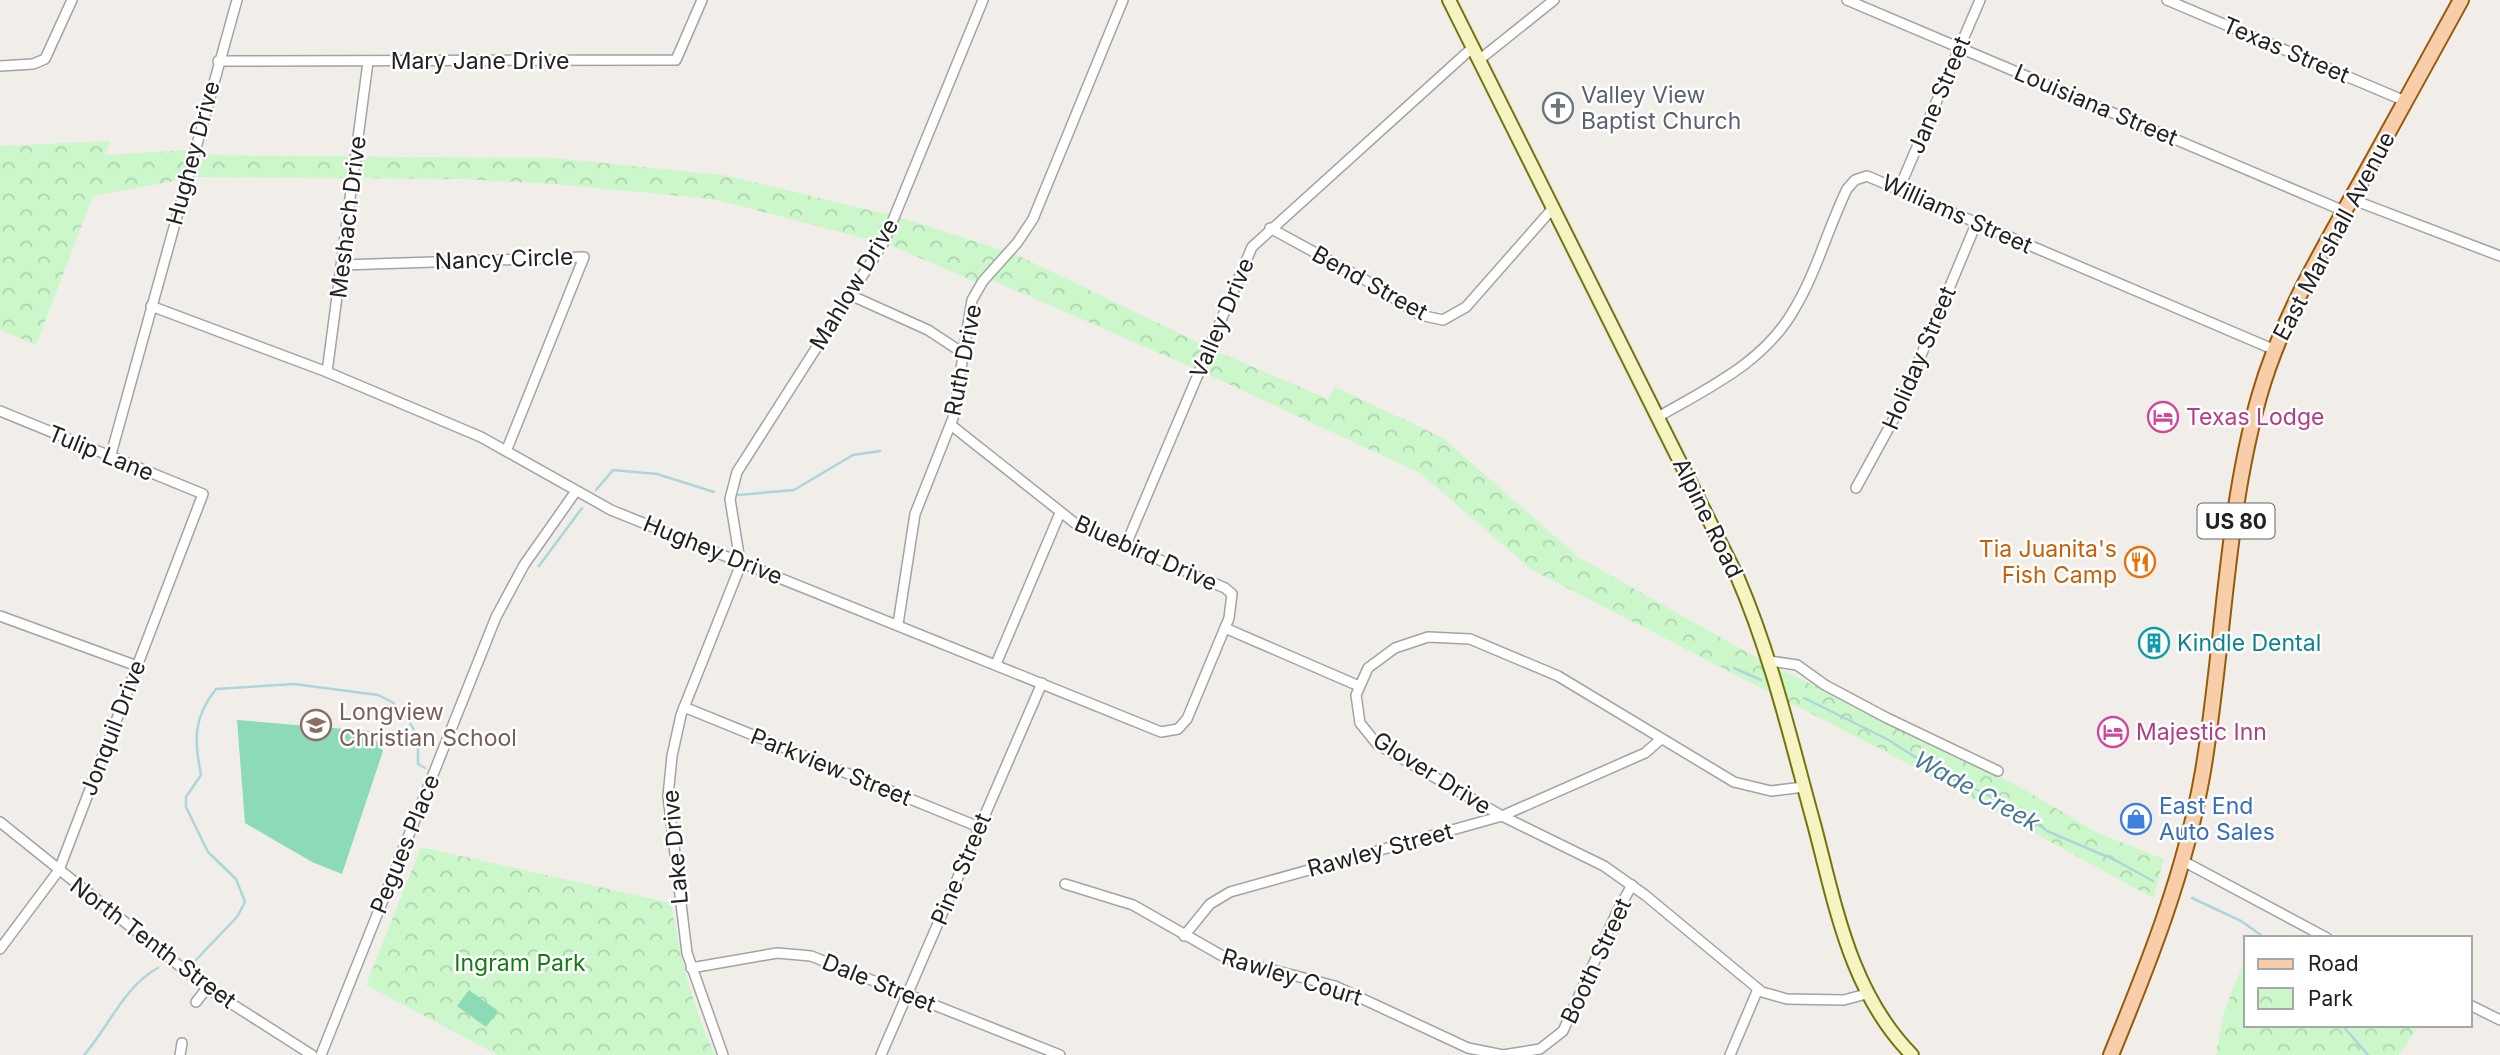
<svg xmlns="http://www.w3.org/2000/svg" width="2500" height="1055" font-family="Inter,sans-serif">
<defs>
<pattern id="park-crowns" width="20" height="18" patternUnits="userSpaceOnUse" patternTransform="scale(1.75)"><rect width="20" height="18" fill="#cbf7cb"/><path d="M2 6a3 3 0 1 1 6 0M12 15a3 3 0 1 1 6 0" fill="none" stroke="#aed3ae"/></pattern>
</defs>
<rect width="100%" height="100%" fill="#f1eee9"/>
<g fill="url(#park-crowns)">
<polygon points="110,141 105,155 185,150 202,155 554,158 723,175 902,218 1015,254 1216,351 1328,399 1335,387 1443,438 1578,557 1750,654 2013,783 2098,833 2164,859 2153,898 1888,753 1532,570 1420,473 1205,373 994,281 973,281 890,245 713,199 553,184 462,179 196,177 93,196 36,345 0,330 0,146"/>
<path d="M421 847 671 903C680 955 692 1007 715 1055H498L366 985Z"/>
<polygon points="2246,956 2246,1025 2420,1025 2399,1055 2216,1055 2224,1012"/>
</g>
<g fill="#8ddbb6">
<polygon points="237,720 370,731 383,751 342,874 312,862 245,823"/>
<polygon points="469,990 498,1011 486,1027 457,1006"/>
</g>
<g fill="none" stroke-linecap="round" stroke-linejoin="round">
<g stroke="#add5dc" stroke-width="2.5">
<polyline points="596,490 613,470 657,474 714,492"/>
<polyline points="738,495 794,490 853,455 880,451"/>
<polyline points="539,566 582,508"/>
<polyline points="1734,668 1761,680"/>
<polyline points="1804,698 1887,739 1934,769 2020,811 2047,831 2115,860 2153,881"/>
<polyline points="2192,898 2241,921 2265,938"/>
<path d="M194 962 237 917 245 902 236 879 208 852 186 807V797L201 775C194 740 193 718 216 689L294 684 378 695 392 702 406 716 418 737V764L425 768"/>
<polyline points="2342,1025 2368,1055"/>
<path d="M84 1055C108 1028 125 985 158 968"/>
</g>
<g stroke="#a3a3a3" stroke-width="12">
<g id="minor">
<polyline points="1847,0 2344,211"/>
<polyline points="2167,0 2405,101"/>
<polyline points="1479,60 1554,0"/>
<polyline points="218,61 676,60 702,0"/>
<polyline points="0,66 33,64 45,59 72,0"/>
<polyline points="1899,189 1980,0"/>
<polyline points="2351,199 2500,256"/>
<polyline points="1270,228 1367,281 1420,315 1443,320 1466,307 1553,208"/>
<polyline points="342,265 584,257 507,449"/>
<polyline points="850,295 928,330 963,353"/>
<polyline points="151,306 327,372 481,437 611,510 1161,732 1178,729 1187,719 1229,618 1232,594 1225,588 1076,524 951,425"/>
<polyline points="327,372 368,62"/>
<polyline points="0,411 203,494 59,870 0,949"/>
<path d="M1658 417C1710 387 1765 362 1795 308 1817 271 1828 228 1847 189L1855 180 1867 176 2275 350"/>
<polyline points="110,458 237,0"/>
<polyline points="1856,488 1897,413 1976,224"/>
<polyline points="1125,547 1252,247 1472,48"/>
<polyline points="0,616 137,666"/>
<polyline points="898,624 915,514 953,418 972,300 983,281 1017,243 1033,219 1123,0"/>
<polyline points="1225,628 1359,686"/>
<polyline points="1770,661 1797,665 1825,685 1887,718 1998,771"/>
<polyline points="996,664 1060,513"/>
<polyline points="684,707 979,827"/>
<polyline points="1804,787 1771,791 1734,782 1558,676 1470,639 1428,637 1395,648 1368,668 1356,695 1360,723 1377,744 1502,816 1604,866 1645,895 1762,992 1787,999 1844,1000 1866,994"/>
<polyline points="0,822 207,988 312,1055"/>
<polyline points="2183,861 2327,938"/>
<polyline points="1065,884 1133,905 1226,958 1335,986 1468,1048 1503,1055 1540,1049 1563,1031 1617,912 1632,885"/>
<polyline points="1184,936 1210,904 1230,892 1502,816 1645,753 1661,739"/>
<polyline points="691,968 777,953 811,956 1060,1055"/>
<polyline points="196,1002 207,988"/>
<polyline points="2470,1005 2500,1020"/>
<polyline points="180,1055 182,1043"/>
<polyline points="321,1055 496,617 524,565 576,491"/>
<polyline points="723,1055 687,953 668,796 672,756 681,715 739,569 740,561 730,499 737,472 884,242 983,0"/>
<polyline points="881,1055 1042,683"/>
<polyline points="1730,1055 1758,989"/>
</g>
</g>
<g stroke="#73750c" stroke-width="16">
<path id="secondary" d="M1449 0 1737 576C1772 657 1791 741 1814 824 1836 907 1850 992 1912 1055"/>
</g>
<g stroke="#965b0a" stroke-width="18">
<path id="primary" d="M2111 1055C2149 963 2186 870 2203 771 2224 647 2225 518 2259 397 2281 319 2323 249 2363 178 2396 119 2428 59 2461 0"/>
</g>
<use href="#minor" stroke="#fff" stroke-width="9"/>
<use href="#secondary" stroke="#f6f4c2" stroke-width="12"/>
<use href="#primary" stroke="#f7cea9" stroke-width="14"/>
</g>
<defs>
<g id="church-ring" transform="scale(1.575)"><circle r="9.5" fill="#fff" stroke="#6b7280" stroke-width="1.5"/><path d="M-1.2-6h2.4v3.5h3.3v2.4h-3.3V6h-2.4V-.1h-3.3v-2.4h3.3Z" fill="#6b7280"/></g>
<g id="hotel-ring" transform="scale(1.575)"><circle r="9.5" fill="#fff" stroke="#d1479c" stroke-width="1.5"/><path d="M-6-4.5h1.5V1H6V5H4.5V3h-9V5H-6ZM-4 0a1.8 1.8 0 1 1 3.6 0ZM.5 0V-2.5h3Q6-2.5 6 0Z" fill="#d1479c"/></g>
<g id="restaurant-ring" transform="scale(1.575)"><circle r="9.5" fill="#fff" stroke="#e8710a" stroke-width="1.5"/><path d="M-5-6h1v4h1v-4h1v4h1v-4h1v5L-1.5 .5V6h-2V.5L-5-1ZM5-6V6H3V1.5H1.5Q1.5-4 5-6Z" fill="#e8710a"/></g>
<g id="building-ring" transform="scale(1.575)"><circle r="9.5" fill="#fff" stroke="#0f9aa8" stroke-width="1.5"/><path d="M-4-6H4V6H1V3H-1V6H-4ZM-2.5-4.3h1.7v1.8h-1.7ZM.8-4.3h1.7v1.8H.8ZM-2.5-1h1.7V.8h-1.7ZM.8-1h1.7V.8H.8Z" fill="#0f9aa8"/></g>
<g id="school-ring" transform="scale(1.575)"><circle r="9.5" fill="#fff" stroke="#8d6e63" stroke-width="1.5"/><path d="M0-5L7-2L0 1L-7-2ZM-4 1L0 2.5L4 1V4Q0 6-4 4Z" fill="#8d6e63"/></g>
<g id="shop-ring" transform="scale(1.575)"><circle r="9.5" fill="#fff" stroke="#3f7fe0" stroke-width="1.5"/><path d="M-5-2.5h2.3a2.7 3.5 0 0 1 5.4 0H5L5.5 6h-11ZM-1.5-2.5h3a1.5 2.3 0 0 0-3 0Z" fill="#3f7fe0"/></g>
</defs>
<g fill-rule="evenodd">
<use href="#church-ring" x="1558" y="108"/>
<use href="#hotel-ring" x="2163" y="417"/>
<use href="#restaurant-ring" x="2140" y="562"/>
<use href="#building-ring" x="2154" y="643"/>
<use href="#school-ring" x="316" y="725"/>
<use href="#hotel-ring" x="2113" y="732"/>
<use href="#shop-ring" x="2136" y="819"/>
</g>
<g text-anchor="middle" dominant-baseline="central" stroke-width="5" stroke-linejoin="round" paint-order="stroke">
<rect fill="#fff" stroke="#646464" stroke-width="2" x="2197.5" y="503.5" width="77" height="35" rx="5"/>
<g font-size="21" font-weight="bold" fill="#222">
<text x="2236" y="521">US 80</text>
</g>
<g font-size="23" fill="#222" stroke="#fff">
<text transform="translate(2286 50) rotate(23)">Texas Street</text>
<text x="480" y="61">Mary Jane Drive</text>
<text transform="translate(1939 95) rotate(-67)">Jane Street</text>
<text transform="translate(2096 105) rotate(23)">Louisiana Street</text>
<text transform="translate(193 153) rotate(-75)">Hughey Drive</text>
<text transform="translate(1957 214) rotate(24)">Williams Street</text>
<text transform="translate(348 217) rotate(-83)">Meshach Drive</text>
<text transform="translate(2334 236) rotate(-62)">East Marshall Avenue</text>
<text transform="translate(504 259) rotate(-2)">Nancy Circle</text>
<text transform="translate(1370 283) rotate(29)">Bend Street</text>
<text transform="translate(854 284) rotate(-59)">Mahlow Drive</text>
<text transform="translate(1222 318) rotate(-67)">Valley Drive</text>
<text transform="translate(1919 358) rotate(-67)">Holiday Street</text>
<text transform="translate(963 360) rotate(-79)">Ruth Drive</text>
<text transform="translate(101 453) rotate(22)">Tulip Lane</text>
<text transform="translate(1708 518) rotate(64)">Alpine Road</text>
<text transform="translate(713 550) rotate(22)">Hughey Drive</text>
<text transform="translate(1146 553) rotate(24)">Bluebird Drive</text>
<text transform="translate(113 728) rotate(-69)">Jonquil Drive</text>
<text transform="translate(831 767) rotate(22)">Parkview Street</text>
<text transform="translate(1432 773) rotate(32)">Glover Drive</text>
<text transform="translate(405 844) rotate(-68)">Pegues Place</text>
<text transform="translate(675 847) rotate(-95)">Lake Drive</text>
<text transform="translate(1380 850) rotate(-15)">Rawley Street</text>
<text transform="translate(961 869) rotate(-67)">Pine Street</text>
<text transform="translate(153 943) rotate(37)">North Tenth Street</text>
<text transform="translate(1596 961) rotate(-65)">Booth Street</text>
<text transform="translate(1292 977) rotate(17)">Rawley Court</text>
<text transform="translate(879 983) rotate(22)">Dale Street</text>
</g>
<g font-size="23" fill="#5b616d" stroke="#fff" text-anchor="start">
<text x="1581" y="95">Valley View<tspan x="1581" dy="26">Baptist Church</tspan></text>
</g>
<g font-size="23" fill="#b23c85" stroke="#fff" text-anchor="start">
<text x="2186" y="417">Texas Lodge</text>
<text x="2136" y="732">Majestic Inn</text>
</g>
<g font-size="23" fill="#c56008" stroke="#fff" text-anchor="end">
<text x="2117" y="549">Tia Juanita's<tspan x="2117" dy="26">Fish Camp</tspan></text>
</g>
<g font-size="23" fill="#0d838f" stroke="#fff" text-anchor="start">
<text x="2177" y="643">Kindle Dental</text>
</g>
<g font-size="23" fill="#785e54" stroke="#fff" text-anchor="start">
<text x="339" y="712">Longview<tspan x="339" dy="26">Christian School</tspan></text>
</g>
<g font-size="23" fill="#366cbe" stroke="#fff" text-anchor="start">
<text x="2159" y="806">East End<tspan x="2159" dy="26">Auto Sales</tspan></text>
</g>
<g font-size="23" fill="#147c13" stroke="#fff">
<text x="520" y="963">Ingram Park</text>
</g>
<g font-size="24" font-style="italic" fill="#497696" stroke="#fff">
<text transform="translate(1977 791) rotate(29)">Wade Creek</text>
</g>
</g>
<rect x="2244" y="936" width="228" height="91" fill="#ffffff" stroke="#a7a7a7" stroke-width="2"/>
<rect x="2258" y="959" width="35" height="10" fill="#f7cea9" stroke="#a7a7a7" stroke-width="2"/>
<text x="2308" y="971" font-size="21" fill="#222222">Road</text>
<rect x="2258" y="988" width="35" height="21" fill="url(#park-crowns)" stroke="#a7a7a7" stroke-width="2"/>
<text x="2308" y="1006" font-size="21" fill="#222222">Park</text>
</svg>
